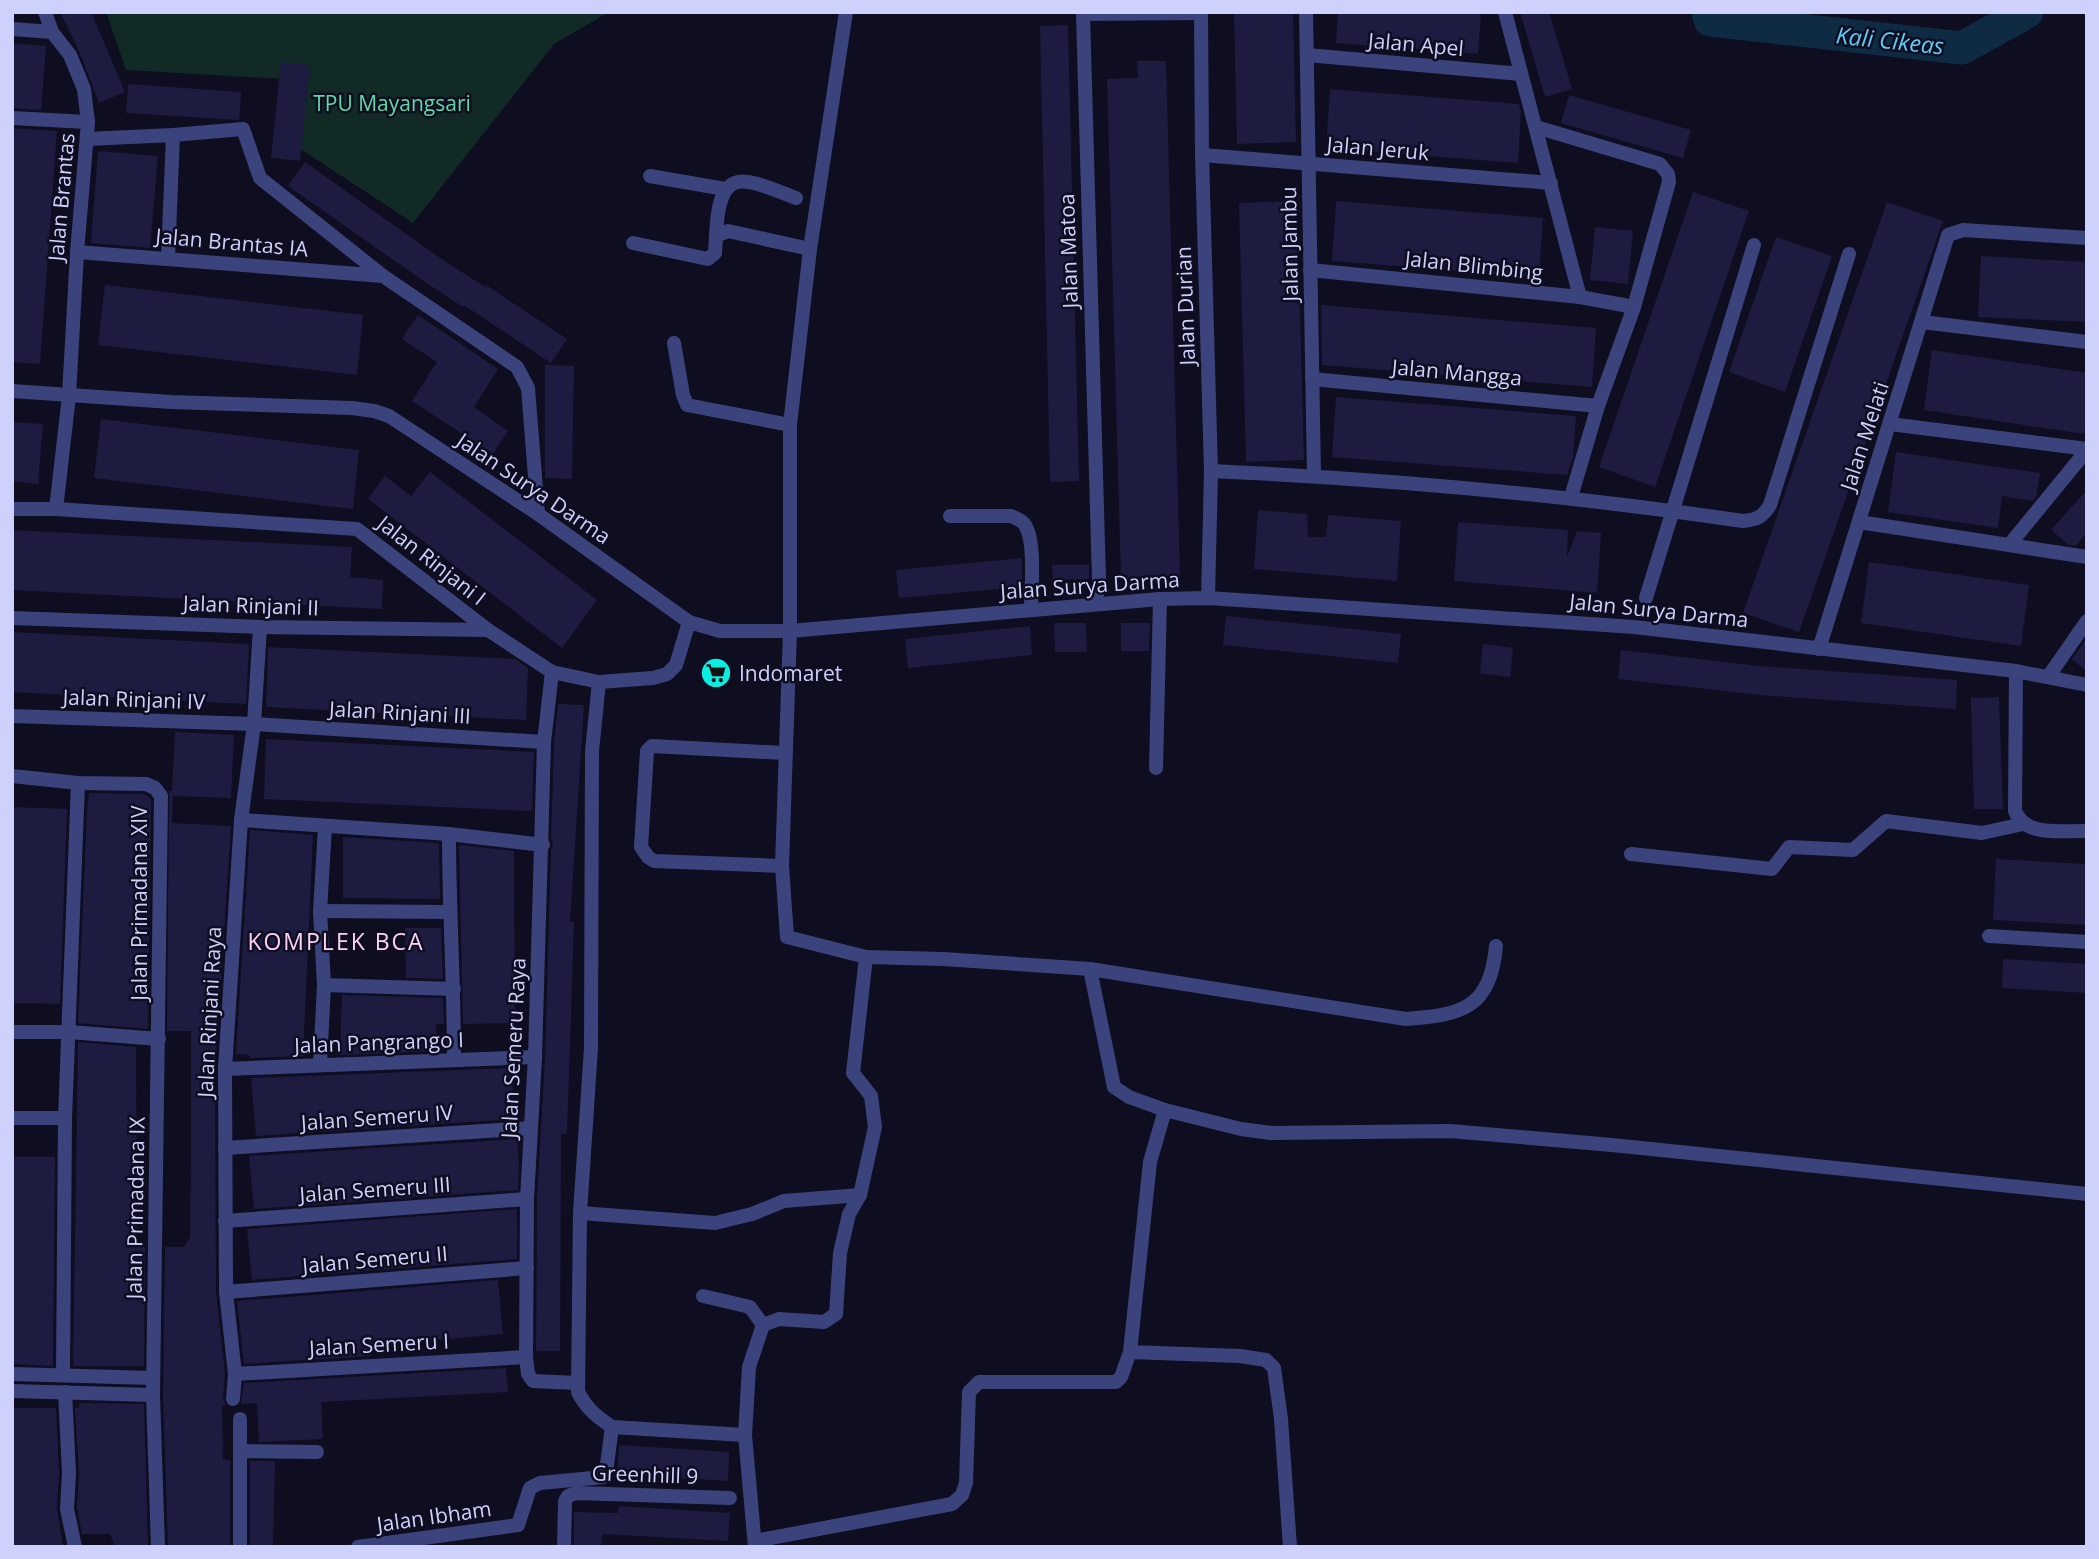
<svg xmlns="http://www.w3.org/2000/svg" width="2099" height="1559" font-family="'Open Sans',sans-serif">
<rect width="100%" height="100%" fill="#0e0e20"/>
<polygon fill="#112a25" points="106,12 609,12 554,44 413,223 296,146 302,80 126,70"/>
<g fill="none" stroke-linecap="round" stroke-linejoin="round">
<polyline stroke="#0e2b43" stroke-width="33" points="1708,12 1710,20 1962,48 2027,12"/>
</g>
<g fill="#1d1b40">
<polygon points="60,12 91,12 125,92 99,103 79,51"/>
<polygon points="1234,12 1293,12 1296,142 1237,144"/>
<polygon points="1338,12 1481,12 1478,54 1336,43"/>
<polygon points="1520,12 1549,12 1572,89 1545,97"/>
<polygon points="1068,25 1079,481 1050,482 1040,26"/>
<polygon points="12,43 46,46 41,110 12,108"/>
<polygon points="1137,61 1166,61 1180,577 1121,579 1107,79 1138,78"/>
<polygon points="281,62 310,65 300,161 271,158"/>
<polygon points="128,84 241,92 239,120 126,113"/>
<polygon points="1330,89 1519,104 1521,111 1518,163 1326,148"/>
<polygon points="1569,95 1691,130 1683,158 1561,123"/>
<polygon points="12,128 57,131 40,364 12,362"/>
<polygon points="98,151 158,156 150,248 91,243"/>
<polygon points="305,162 440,258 485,287 486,285 567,339 551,363 464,305 463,307 422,280 288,186"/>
<polygon points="1693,192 1749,211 1655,487 1599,467"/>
<polygon points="1297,201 1304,460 1246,462 1239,203"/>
<polygon points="1336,201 1543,218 1539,277 1332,261"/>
<polygon points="1887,202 1943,221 1799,632 1743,613"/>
<polygon points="1595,227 1633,231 1628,284 1590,280"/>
<polygon points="1776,237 1832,256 1785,392 1729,372"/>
<polygon points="1981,256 2087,262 2087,322 1978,317"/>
<polygon points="105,285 363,315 357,375 98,345"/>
<polygon points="1321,305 1596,328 1592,387 1322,365"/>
<polygon points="418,315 498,369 474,407 508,431 493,454 412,401 437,362 402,339"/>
<polygon points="1932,350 2087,373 2087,412 2084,434 1924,410"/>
<polygon points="545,365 574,366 572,479 545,478"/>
<polygon points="1336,397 1576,416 1573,457 1567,475 1332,457"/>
<polygon points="101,419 359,450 353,509 94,478"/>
<polygon points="12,422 43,424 38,484 12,481"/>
<polygon points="1896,452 2040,473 2036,497 2033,501 2002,496 1998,528 1888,512"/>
<polygon points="430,472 597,600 562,648 368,499 385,476 411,496"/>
<polygon points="2087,490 2087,532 2076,546 2068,544 2051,530"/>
<polygon points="1258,510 1307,514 1308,537 1326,537 1328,515 1401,521 1397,581 1254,569"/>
<polygon points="1458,522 1568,530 1567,557 1577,531 1601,533 1597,593 1454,581"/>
<polygon points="12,530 352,547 350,577 383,580 382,609 12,590"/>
<polygon points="1022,558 1022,587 899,598 896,570"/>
<polygon points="1869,562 2029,585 2021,646 1861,623"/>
<polygon points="1052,565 1089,565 1089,579 1053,580"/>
<polygon points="1226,616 1401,634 1398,663 1223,645"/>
<polygon points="1054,623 1086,623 1087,652 1055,652"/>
<polygon points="1121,623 1150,623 1149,651 1121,651"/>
<polygon points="1030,626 1032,655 908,668 905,639"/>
<polygon points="12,632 247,644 249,646 246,704 12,692"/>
<polygon points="2087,638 2087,672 2072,659"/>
<polygon points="1483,644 1513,648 1510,677 1480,673"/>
<polygon points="268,647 515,659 528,668 526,720 266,707"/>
<polygon points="1621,650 1759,666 1957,680 1956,709 1760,695 1618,679"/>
<polygon points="1999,697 2003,809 1974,809 1971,698"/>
<polygon points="558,704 584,705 570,922 574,922 567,1134 561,1134 560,1351 536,1351 537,1199 545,1058 551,851 553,845 551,840 554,743"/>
<polygon points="175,732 234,735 231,798 173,796 172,823 231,826 215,1069 216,1292 225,1374 223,1398 226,1405 222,1405 223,1459 230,1460 230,1547 168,1547 163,1395 165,1247 184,1247 190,1237 191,1149 191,1031 167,1031 169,791 172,791"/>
<polygon points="266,739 534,752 532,811 264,799"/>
<polygon points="89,793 144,794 151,799 148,1029 78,1023 87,810"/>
<polygon points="12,807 67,809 60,1004 12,1003"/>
<polygon points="250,830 313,835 303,1056 250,1058 249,1055 236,1054"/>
<polygon points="343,837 439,843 440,899 343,898"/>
<polygon points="459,845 514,851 515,1023 463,1024"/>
<polygon points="1996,859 2087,864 2087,925 1993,920"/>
<polygon points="405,928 441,928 443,979 406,978"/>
<polygon points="2003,959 2087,964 2087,993 2002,988"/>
<polygon points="342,995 443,998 444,1024 436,1024 437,1051 340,1055"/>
<polygon points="78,1042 136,1047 137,1247 145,1247 144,1366 73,1366"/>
<polygon points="511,1068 515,1119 256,1136 251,1078"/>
<polygon points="517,1139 519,1165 518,1190 254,1209 249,1156"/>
<polygon points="12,1157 55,1157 53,1366 12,1364"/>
<polygon points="517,1209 517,1259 252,1280 247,1229"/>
<polygon points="498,1280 503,1334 370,1346 371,1356 244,1364 237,1301"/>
<polygon points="506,1368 508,1392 321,1402 323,1439 259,1442 257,1403 241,1404 244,1383"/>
<polygon points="79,1403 144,1404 148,1547 115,1547 110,1534 82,1534 77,1508 79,1473 75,1408 79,1408"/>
<polygon points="12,1408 56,1408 59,1473 57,1508 63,1547 12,1547"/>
<polygon points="619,1445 729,1452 728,1481 617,1474"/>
<polygon points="250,1461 275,1461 273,1547 250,1547"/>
<polygon points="619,1506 730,1513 728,1541 602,1534 601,1547 574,1547 574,1512 618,1513"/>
</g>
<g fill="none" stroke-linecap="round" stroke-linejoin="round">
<g stroke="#3b437d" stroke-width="14">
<polyline points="45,12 52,32 70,55 84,89 88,122 77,252 69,396 56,509"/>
<polyline points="1201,12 1202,155 1211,471 1208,598"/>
<polyline points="1306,12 1314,476"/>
<polyline points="1505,12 1580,297"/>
<polyline points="12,29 52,32"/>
<polyline points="1307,55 1521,74"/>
<polyline points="12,118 88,122"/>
<polyline points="1536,127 1660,164 1668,174 1669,182 1634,307 1598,406 1571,497"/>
<polyline points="87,139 173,135 243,129 260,178 383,276 517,367 528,388 538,514"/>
<polyline points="1202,155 1551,183"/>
<polyline points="650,176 725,189"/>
<path d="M716 236C719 163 743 178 796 198"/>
<polyline points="633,243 708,259 715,253 716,236 728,231 810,249"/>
<polyline points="77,252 383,276"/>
<polyline points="168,258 173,135"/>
<polyline points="1310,270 1580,297 1634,307"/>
<polyline points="1922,322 2087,342"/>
<polyline points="674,343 683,395 687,405 790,425"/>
<polyline points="1312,379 1598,406"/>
<path d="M12 391 171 402 352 408 374 411 389 416 538 514 689 622 720 631H790L1160 599 1208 598 1634 627 2016 671 2015 811C2026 838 2063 830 2087 831"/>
<polyline points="1890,424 2087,449"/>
<path d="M1211 471C1389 479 1567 495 1743 521 1756 520 1763 517 1770 505L1849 254"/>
<polyline points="12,509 56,509 357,529 488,630 552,672 599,682 653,678 667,674 676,665 689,622"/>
<path d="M950 516H1011C1017 519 1022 520 1025 525 1036 542 1031 589 1031 610"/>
<polyline points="1859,522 2087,557"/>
<polyline points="2010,544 2087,450"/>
<polyline points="1646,598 1754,245"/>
<polyline points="1096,604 1099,580 1083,14 1201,13"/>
<polyline points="12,618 260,627 488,630"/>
<polyline points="1819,649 1948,235 1963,230 2087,238"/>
<polyline points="2016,671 2087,685"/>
<polyline points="552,672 544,742 535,1057 527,1199 526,1357 528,1374 533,1381 577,1383"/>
<polyline points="2048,677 2087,621"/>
<path d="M599 682 592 751 591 1048 580 1213 578 1392C586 1408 597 1417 612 1427L745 1435"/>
<polyline points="12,716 254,724 544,742"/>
<polyline points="1156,768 1160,599"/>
<polyline points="12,776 78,783 146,784 155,788 161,796 153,1395 158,1547"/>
<polyline points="241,820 449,834 543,845"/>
<path d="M449 834C449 909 454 984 454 1060"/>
<polyline points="1631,854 1772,869 1789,847 1853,850 1886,821 1982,833 2023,824"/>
<polyline points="782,866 654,861 648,857 641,847 647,751 652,746 785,753"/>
<polyline points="320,911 449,912"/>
<polyline points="1989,936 2087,942"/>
<path d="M866 957 943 959 1090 969 1406 1019C1463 1015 1490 1008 1496 946"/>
<polyline points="1090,969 1114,1087 1129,1097 1165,1110 1241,1129 1271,1133 1450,1131 1612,1145 2087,1194"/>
<polyline points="324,985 454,989"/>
<polyline points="12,1032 69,1032 159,1039"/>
<polyline points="320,1065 324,985 320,911 325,827"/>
<polyline points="225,1069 535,1057"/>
<polyline points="1165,1110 1150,1162 1130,1352 1240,1356 1266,1360 1274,1368 1281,1419 1290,1547"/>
<polyline points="12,1118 65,1118"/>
<polyline points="225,1148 531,1128"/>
<polyline points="580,1213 715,1223 752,1214 784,1201 860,1195"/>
<polyline points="225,1221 527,1199"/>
<polyline points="226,1292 527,1268"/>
<polyline points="703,1296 750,1307 763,1325"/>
<polyline points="12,1374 153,1378"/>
<polyline points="63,1374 65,1118 78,783"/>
<polyline points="235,1374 526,1357"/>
<polyline points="12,1391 153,1395"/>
<polyline points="65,1392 69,1473 67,1509 75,1547"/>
<polyline points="233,1399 235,1374 226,1292 225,1069 241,820 254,724 260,627"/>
<polyline points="240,1451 317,1452"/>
<polyline points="755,1541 952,1504 962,1495 966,1483 969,1392 979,1382 1116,1382 1121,1377 1130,1352"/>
<polyline points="240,1547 240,1419"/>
<polyline points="358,1547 518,1525 530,1488 540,1483 603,1477 606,1472 612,1427"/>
<polyline points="564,1547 565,1501 568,1496 576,1493 730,1498"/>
<polyline points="755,1547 745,1435 749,1367 763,1325 779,1319 824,1322 836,1314 840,1253 849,1214 860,1195 875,1127 871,1096 853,1073 866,957 787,937 782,866 790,631 790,425 810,249 846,12"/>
</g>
</g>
<defs>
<g id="supermarket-disc" transform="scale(1.575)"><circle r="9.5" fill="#0bede0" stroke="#0e0e20"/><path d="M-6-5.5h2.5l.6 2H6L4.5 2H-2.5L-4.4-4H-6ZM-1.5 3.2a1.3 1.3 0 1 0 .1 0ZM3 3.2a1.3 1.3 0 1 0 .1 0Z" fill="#111"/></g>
</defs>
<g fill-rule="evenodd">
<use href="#supermarket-disc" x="716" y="673"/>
</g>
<g text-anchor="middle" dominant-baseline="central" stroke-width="5" stroke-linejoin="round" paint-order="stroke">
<g font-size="21" fill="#cfd1fd" stroke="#0e0e20">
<text transform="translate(1416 44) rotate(5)">Jalan Apel</text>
<text transform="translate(1378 148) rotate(5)">Jalan Jeruk</text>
<text transform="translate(61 197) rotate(-85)">Jalan Brantas</text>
<text transform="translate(232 242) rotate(5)">Jalan Brantas IA</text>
<text transform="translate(1289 244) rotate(-91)">Jalan Jambu</text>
<text transform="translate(1068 251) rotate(-92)">Jalan Matoa</text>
<text transform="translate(1474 265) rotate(6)">Jalan Blimbing</text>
<text transform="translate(1185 306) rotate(-92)">Jalan Durian</text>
<text transform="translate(1457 372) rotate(5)">Jalan Mangga</text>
<text transform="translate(1864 436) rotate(-72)">Jalan Melati</text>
<text transform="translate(534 488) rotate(34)">Jalan Surya Darma</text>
<text transform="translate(432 560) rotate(38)">Jalan Rinjani I</text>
<text transform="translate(1090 585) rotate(-4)">Jalan Surya Darma</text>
<text transform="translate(251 605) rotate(2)">Jalan Rinjani II</text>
<text transform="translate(1659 610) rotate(6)">Jalan Surya Darma</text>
<text transform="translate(134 699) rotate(2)">Jalan Rinjani IV</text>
<text transform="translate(400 712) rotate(3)">Jalan Rinjani III</text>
<text transform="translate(139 903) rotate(-90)">Jalan Primadana XIV</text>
<text transform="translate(209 1012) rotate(-87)">Jalan Rinjani Raya</text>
<text transform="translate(379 1042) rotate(-2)">Jalan Pangrango I</text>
<text transform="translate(513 1048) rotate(-87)">Jalan Semeru Raya</text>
<text transform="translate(377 1117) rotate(-4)">Jalan Semeru IV</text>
<text transform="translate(375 1189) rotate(-4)">Jalan Semeru III</text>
<text transform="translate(135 1208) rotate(-89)">Jalan Primadana IX</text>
<text transform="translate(375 1259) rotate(-5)">Jalan Semeru II</text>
<text transform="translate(379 1344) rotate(-3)">Jalan Semeru I</text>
<text transform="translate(645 1474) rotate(2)">Greenhill 9</text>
<text transform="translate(434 1516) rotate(-8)">Jalan Ibham</text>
</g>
<g font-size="21" fill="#5fd9a7" stroke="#0e0e20">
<text x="392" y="103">TPU Mayangsari</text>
</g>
<g font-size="21" fill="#cfd1fd" stroke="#0e0e20" text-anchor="start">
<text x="739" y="673">Indomaret</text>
</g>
<g font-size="23" font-style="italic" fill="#62caf8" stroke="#0e0e20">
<text transform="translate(1890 40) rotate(6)">Kali Cikeas</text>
</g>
<g font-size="23" letter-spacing="2" fill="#fdd1f4" stroke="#0e0e20">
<text x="336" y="941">KOMPLEK BCA</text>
</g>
</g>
<rect width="2099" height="1559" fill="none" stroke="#cfd1fd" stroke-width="28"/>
</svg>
